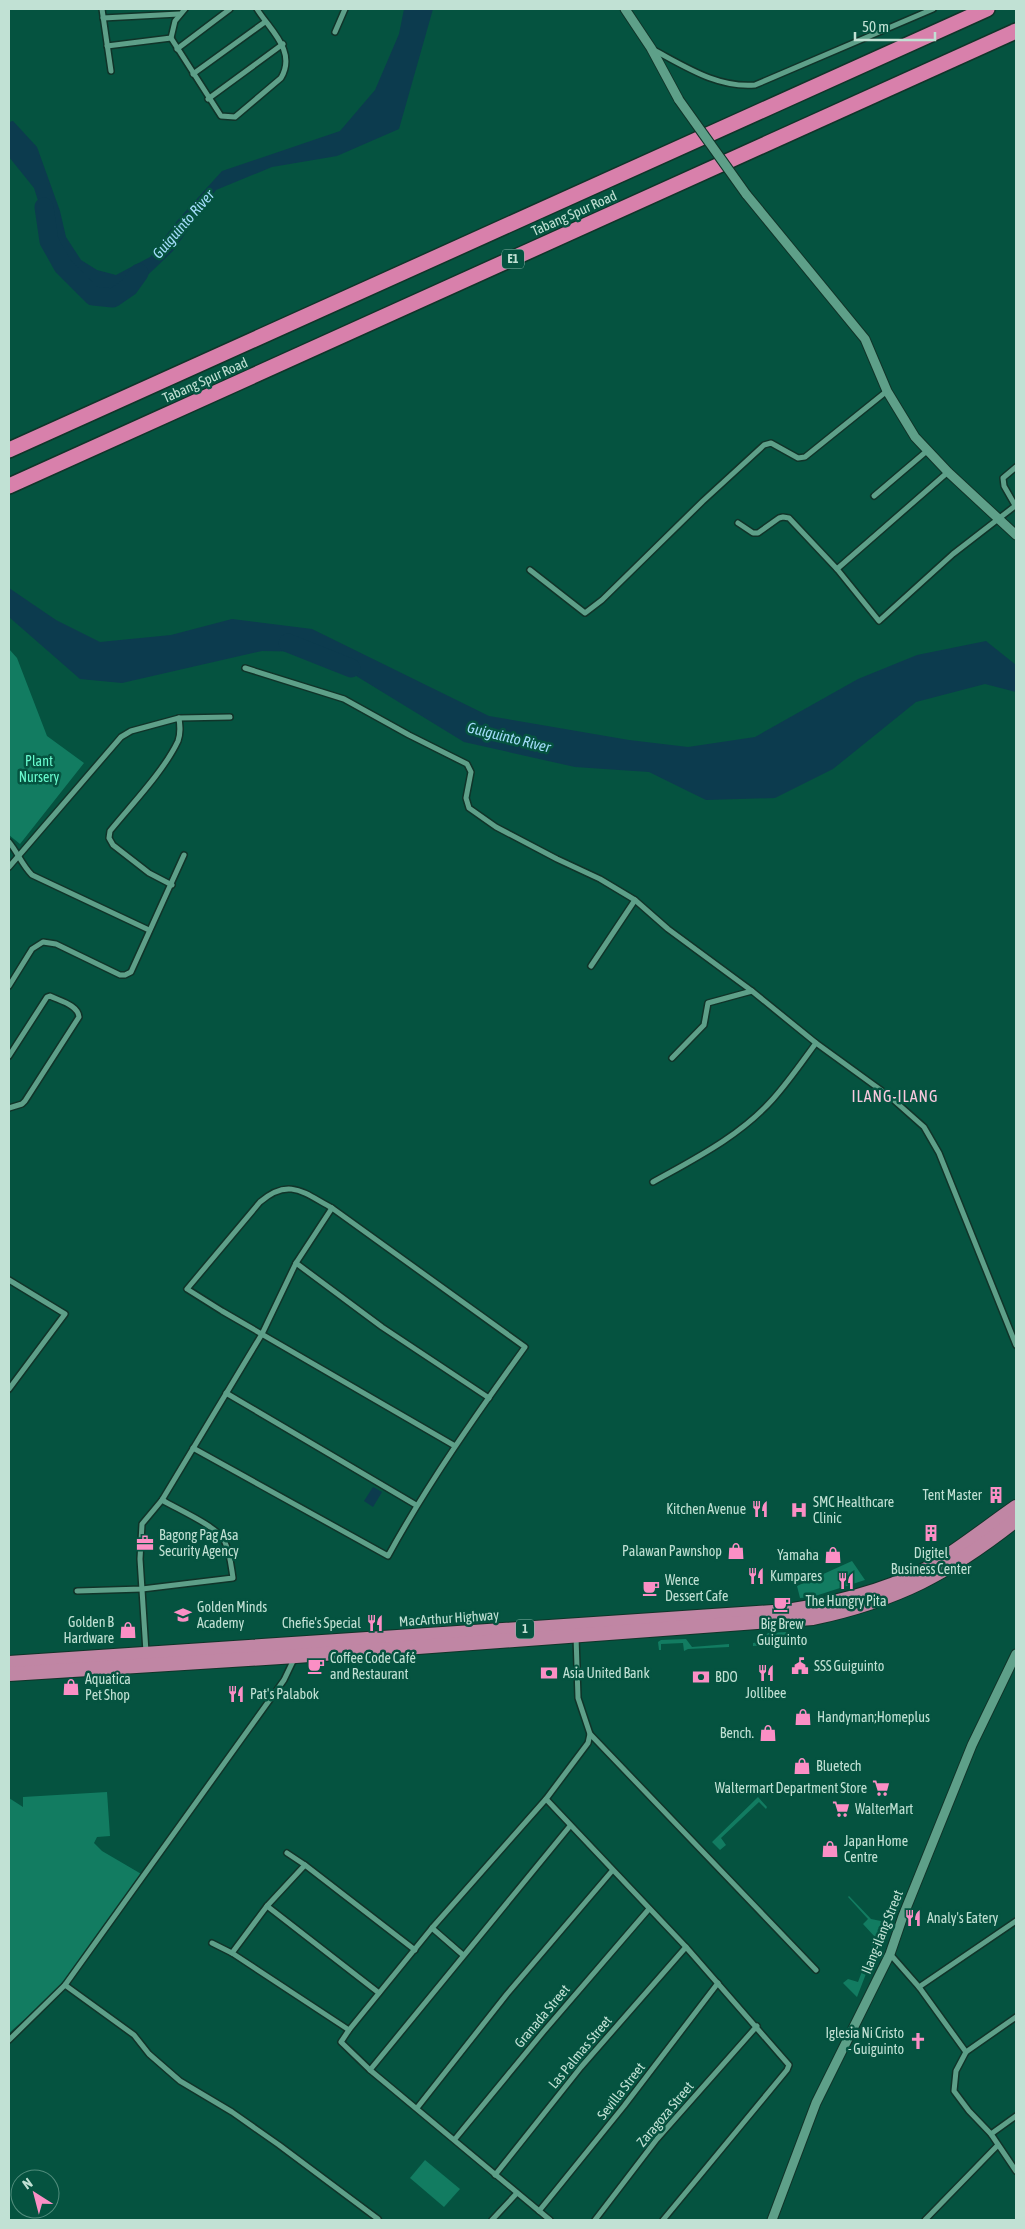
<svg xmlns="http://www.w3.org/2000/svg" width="1025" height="2229" font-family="'Asap Condensed',sans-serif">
<rect width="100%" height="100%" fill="#055340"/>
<g fill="#127c61">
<polygon points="9,649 17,658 47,736 84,763 20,844 9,835"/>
<polygon points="852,1561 865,1580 812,1597 800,1598 797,1586"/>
<polygon points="787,1632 787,1640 785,1637 766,1638 767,1645 753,1646 753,1643 759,1642 768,1633"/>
<polygon points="686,1639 692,1647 729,1644 729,1647 688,1649 684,1651 683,1643 661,1644 661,1650 659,1650 658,1642 661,1640"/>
<polygon points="107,1792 110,1836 97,1837 94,1843 102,1851 143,1875 61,1987 9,2033 9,1798 23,1807 23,1797"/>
<polygon points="758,1797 767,1807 766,1809 759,1802 721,1838 726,1845 720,1850 712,1842"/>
<polygon points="849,1896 871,1919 886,1922 857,1997 843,1983 848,1979 858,1982 875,1937 863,1924 868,1919 848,1897"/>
<polygon points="425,2160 460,2189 444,2207 410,2178"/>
</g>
<g fill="#0c3b4e">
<polygon points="404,9 433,9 399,129 337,156 272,167 216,190 173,251 130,292 92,291 69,273 53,248 34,188 9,157 9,122 13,121 37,147 60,211 66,237 81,260 97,270 116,275 150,257 177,221 222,171 340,131 375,90 399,34"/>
<polygon points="9,588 56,620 100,642 171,635 232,619 312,629 489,716 629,740 688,747 755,737 858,679 917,655 986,641 1016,665 1016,692 985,684 916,702 833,769 775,798 706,800 649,772 575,767 464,742 317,652 262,651 122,683 80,679 9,617"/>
<polygon points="373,1487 382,1492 373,1507 364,1501"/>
</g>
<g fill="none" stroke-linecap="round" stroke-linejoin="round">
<g stroke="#0c3b4e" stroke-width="19">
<polyline points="44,207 49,241 63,266 93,296 113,298 129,287 139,273"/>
<polyline points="288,643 351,668"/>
</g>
<g stroke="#103429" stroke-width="8">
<g id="minor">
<polyline points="102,9 111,71"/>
<polyline points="103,18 179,14"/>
<polyline points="335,32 345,9"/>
<polyline points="171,38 175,21 185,9"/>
<path d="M107 46 171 38 221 116 235 117 281 78C297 51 270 30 257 9"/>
<polyline points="177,49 230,9"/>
<path d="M652 49C686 67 717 88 755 85L933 9"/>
<polyline points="193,74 265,22"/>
<polyline points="208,99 283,44"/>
<polyline points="1016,467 1003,478 1004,486 1016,507"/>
<polyline points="874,496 928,450"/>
<polyline points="738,523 753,533 758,533 779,518 783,517 789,518 837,569 879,621 953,554 1015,506"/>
<polyline points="837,569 948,472"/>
<polyline points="530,570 585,613 602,600 703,501 764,445 771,443 798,458 805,457 887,391"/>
<polyline points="245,668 344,699 409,735 467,764 471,772 466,798 469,808 496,827 557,859 600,879 635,900 668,929 752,991 816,1043 889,1096 924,1127 939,1153 1016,1345"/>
<polyline points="179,718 230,717"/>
<path d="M9 842C18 853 22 865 32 875L149 930"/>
<path d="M9 867 121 737 131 731 179 718C180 726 181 733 178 741 164 771 131 805 110 831L109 838 113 845 149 873 172 885"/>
<polyline points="591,966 635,900"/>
<polyline points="9,986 32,949 43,942 56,944 120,975 125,975 131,972 184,855"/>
<path d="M9 1056 47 997 50 996C60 1001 78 1005 79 1017L25 1101 22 1104 9 1108"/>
<polyline points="672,1058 704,1025 708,1003 752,991"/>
<path d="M653 1182C696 1158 740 1136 773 1099 789 1081 802 1062 816 1043"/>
<polyline points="296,1263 382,1327 489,1398"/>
<polyline points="9,1280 65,1314 9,1389"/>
<polyline points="226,1393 416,1505"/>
<path d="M193 1448 388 1556C428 1483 476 1415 525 1347L332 1208C304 1193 289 1177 260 1202L187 1289 222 1311 455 1446"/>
<path d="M77 1591 142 1589 233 1578C231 1565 230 1552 224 1540 216 1526 177 1509 162 1500"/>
<polyline points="576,1636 578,1698 590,1734 816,1970"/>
<polyline points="146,1652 140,1559 142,1524 162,1500 262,1334 296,1263 332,1208"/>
<polyline points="546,1799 686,1947 789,2065 787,2070 663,2220"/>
<polyline points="287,1853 305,1865 415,1950"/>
<polyline points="267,1906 379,1993"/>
<polyline points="432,1928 463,1955"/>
<polyline points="212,1943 232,1953 349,2030"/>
<polyline points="232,1953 267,1906 305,1865"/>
<polyline points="890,1954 919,1987 966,2052 956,2071 954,2091 969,2111 991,2134 1016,2171"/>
<polyline points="65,1985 134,2035 149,2054 180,2081 232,2112 279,2145 378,2219"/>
<polyline points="919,1987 1016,1921"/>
<polyline points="9,2040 65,1985 284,1680 295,1657"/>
<polyline points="966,2052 1016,2017"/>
<polyline points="370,2070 570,1826"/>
<polyline points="417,2108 507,1994 612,1871"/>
<polyline points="991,2134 1016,2116"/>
<polyline points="455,2139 544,2031 649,1909"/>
<polyline points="495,2175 581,2067 686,1947"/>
<polyline points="539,2211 624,2106 718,1983"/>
<polyline points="492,2220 517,2193"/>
<polyline points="550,2220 370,2070 341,2042 349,2030 432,1928 546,1799 588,1743 590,1734"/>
<polyline points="595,2220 657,2139 757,2026"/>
<polyline points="925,2220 997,2146"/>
</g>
</g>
<g stroke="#103429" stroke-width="11">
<g id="tertiary">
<polyline points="625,9 651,48 679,100"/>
<polyline points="746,194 865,339 887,391 915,437 948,472 1016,535"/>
<polyline points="772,2220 816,2103 890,1954 903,1916 972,1745 1016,1654"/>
</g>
</g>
<g stroke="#103429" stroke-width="16">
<g id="trunk">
<path d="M9 1663 787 1611C837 1603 895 1590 938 1562 965 1545 990 1525 1016 1507"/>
<path d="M9 1674 296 1656 813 1618C897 1600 949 1573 1016 1520"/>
</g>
</g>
<g stroke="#103429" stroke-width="18">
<g id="motorway">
<polyline points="9,450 987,9"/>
<polyline points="9,486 1016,31"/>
</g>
</g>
<use href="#minor" stroke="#5ea089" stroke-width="5"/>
<use href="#tertiary" stroke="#5ea089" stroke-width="9"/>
<use href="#trunk" stroke="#c086a4" stroke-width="14"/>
<use href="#motorway" stroke="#d880ab" stroke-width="15"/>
<g stroke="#103429" stroke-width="11" stroke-linecap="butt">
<polyline id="tertiary-bridge" points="679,100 746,194"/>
</g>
<use href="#tertiary-bridge" stroke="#5ea089" stroke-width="9"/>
</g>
<defs>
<g id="building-bare" transform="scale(1.35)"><path d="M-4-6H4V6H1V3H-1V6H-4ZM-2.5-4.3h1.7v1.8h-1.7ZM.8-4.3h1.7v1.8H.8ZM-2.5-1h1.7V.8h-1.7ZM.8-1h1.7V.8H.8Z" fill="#fb8fc5" stroke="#055340" stroke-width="2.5" paint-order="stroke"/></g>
<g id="restaurant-bare" transform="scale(1.35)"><path d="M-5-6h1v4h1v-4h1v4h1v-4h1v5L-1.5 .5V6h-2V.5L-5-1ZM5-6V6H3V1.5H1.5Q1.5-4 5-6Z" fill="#fb8fc5" stroke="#055340" stroke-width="2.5" paint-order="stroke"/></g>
<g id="hospital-bare" transform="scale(1.35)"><path d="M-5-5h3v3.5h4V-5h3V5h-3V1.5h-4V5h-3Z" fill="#fb8fc5" stroke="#055340" stroke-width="2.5" paint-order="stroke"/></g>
<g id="office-bare" transform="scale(1.35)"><path d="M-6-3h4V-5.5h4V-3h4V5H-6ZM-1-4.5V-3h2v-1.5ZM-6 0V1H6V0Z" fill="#fb8fc5" stroke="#055340" stroke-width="2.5" paint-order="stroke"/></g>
<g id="shop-bare" transform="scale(1.35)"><path d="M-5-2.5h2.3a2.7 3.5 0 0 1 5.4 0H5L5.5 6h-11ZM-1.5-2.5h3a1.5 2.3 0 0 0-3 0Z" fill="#fb8fc5" stroke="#055340" stroke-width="2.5" paint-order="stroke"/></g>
<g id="cafe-bare" transform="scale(1.35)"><path d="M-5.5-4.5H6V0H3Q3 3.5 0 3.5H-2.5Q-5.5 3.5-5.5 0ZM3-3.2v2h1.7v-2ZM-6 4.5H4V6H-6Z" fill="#fb8fc5" stroke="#055340" stroke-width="2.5" paint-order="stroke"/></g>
<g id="school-bare" transform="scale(1.35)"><path d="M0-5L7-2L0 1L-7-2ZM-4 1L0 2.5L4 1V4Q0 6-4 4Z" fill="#fb8fc5" stroke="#055340" stroke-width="2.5" paint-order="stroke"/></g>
<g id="civic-bare" transform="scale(1.35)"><path d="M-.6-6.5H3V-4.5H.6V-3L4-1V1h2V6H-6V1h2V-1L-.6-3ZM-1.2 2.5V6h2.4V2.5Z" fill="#fb8fc5" stroke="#055340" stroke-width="2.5" paint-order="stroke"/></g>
<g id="bank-bare" transform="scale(1.35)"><path d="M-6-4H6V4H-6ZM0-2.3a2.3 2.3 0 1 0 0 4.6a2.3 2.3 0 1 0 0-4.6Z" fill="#fb8fc5" stroke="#055340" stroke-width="2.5" paint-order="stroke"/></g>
<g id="supermarket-bare" transform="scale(1.35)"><path d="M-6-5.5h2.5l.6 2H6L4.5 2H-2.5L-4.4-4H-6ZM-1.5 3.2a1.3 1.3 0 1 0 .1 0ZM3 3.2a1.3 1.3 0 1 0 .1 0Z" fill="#fb8fc5" stroke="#055340" stroke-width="2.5" paint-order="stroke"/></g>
<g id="church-bare" transform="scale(1.35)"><path d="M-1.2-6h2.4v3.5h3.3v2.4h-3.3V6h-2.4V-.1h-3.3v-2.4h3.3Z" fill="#fb8fc5" stroke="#055340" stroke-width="2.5" paint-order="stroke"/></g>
</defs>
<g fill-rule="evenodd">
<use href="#building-bare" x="996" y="1495"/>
<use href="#restaurant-bare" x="760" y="1509"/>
<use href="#hospital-bare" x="799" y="1510"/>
<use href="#building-bare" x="931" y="1533"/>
<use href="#office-bare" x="145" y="1543"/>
<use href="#shop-bare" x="736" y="1551"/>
<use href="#shop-bare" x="833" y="1555"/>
<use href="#restaurant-bare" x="756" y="1576"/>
<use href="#restaurant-bare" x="846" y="1581"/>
<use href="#cafe-bare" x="651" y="1588"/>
<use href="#cafe-bare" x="782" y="1604"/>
<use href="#school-bare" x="183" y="1615"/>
<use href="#restaurant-bare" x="375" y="1623"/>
<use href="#shop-bare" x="128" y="1630"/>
<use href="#cafe-bare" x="316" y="1666"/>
<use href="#civic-bare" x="800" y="1666"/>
<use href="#bank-bare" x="549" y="1673"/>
<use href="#restaurant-bare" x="766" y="1673"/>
<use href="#bank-bare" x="701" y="1677"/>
<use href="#shop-bare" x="71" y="1687"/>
<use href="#restaurant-bare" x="236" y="1694"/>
<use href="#shop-bare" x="803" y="1717"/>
<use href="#shop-bare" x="768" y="1733"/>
<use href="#shop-bare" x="802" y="1766"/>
<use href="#supermarket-bare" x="881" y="1788"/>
<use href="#supermarket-bare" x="841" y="1809"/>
<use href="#shop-bare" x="830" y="1849"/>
<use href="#restaurant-bare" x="913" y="1918"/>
<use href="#church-bare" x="918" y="2041"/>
</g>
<g text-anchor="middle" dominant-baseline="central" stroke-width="5" stroke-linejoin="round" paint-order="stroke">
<g fill="#055340" stroke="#89b6a8" stroke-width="1">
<rect x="502" y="249.5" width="22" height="19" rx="4"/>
<rect x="516" y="1619.5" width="18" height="19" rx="4"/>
</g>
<g font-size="12" font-weight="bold" fill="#c1e1d4">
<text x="513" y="259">E1</text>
<text x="525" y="1629">1</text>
</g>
<g font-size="14" fill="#c1e1d4" stroke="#055340">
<text transform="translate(574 213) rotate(-24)">Tabang Spur Road</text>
<text transform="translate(205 380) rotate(-24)">Tabang Spur Road</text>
<text transform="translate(449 1618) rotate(-4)">MacArthur Highway</text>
<text transform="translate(882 1932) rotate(-68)">Ilang-ilang Street</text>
<text transform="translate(542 2016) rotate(-50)">Granada Street</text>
<text transform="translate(580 2052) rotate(-50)">Las Palmas Street</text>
<text transform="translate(621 2091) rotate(-52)">Sevilla Street</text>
<text transform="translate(665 2114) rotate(-50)">Zaragoza Street</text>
</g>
<g font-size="14" fill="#69fbce" stroke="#055340">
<text x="39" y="761">Plant<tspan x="39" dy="16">Nursery</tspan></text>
</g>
<g font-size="14" fill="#c1e1d4" stroke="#055340" text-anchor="start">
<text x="982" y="1495" text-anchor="end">Tent Master</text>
<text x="813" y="1502">SMC Healthcare<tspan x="813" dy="16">Clinic</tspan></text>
<text x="746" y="1509" text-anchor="end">Kitchen Avenue</text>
<text x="159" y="1535">Bagong Pag Asa<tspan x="159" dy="16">Security Agency</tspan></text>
<text x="722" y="1551" text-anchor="end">Palawan Pawnshop</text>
<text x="931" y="1553" text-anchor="middle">Digitel<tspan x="931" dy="16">Business Center</tspan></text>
<text x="819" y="1555" text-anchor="end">Yamaha</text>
<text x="770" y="1576">Kumpares</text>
<text x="665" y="1580">Wence<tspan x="665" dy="16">Dessert Cafe</tspan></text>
<text x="846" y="1601" text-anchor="middle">The Hungry Pita</text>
<text x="197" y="1607">Golden Minds<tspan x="197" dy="16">Academy</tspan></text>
<text x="114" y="1622" text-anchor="end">Golden B<tspan x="114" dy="16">Hardware</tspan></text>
<text x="361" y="1623" text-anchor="end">Chefie's Special</text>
<text x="782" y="1624" text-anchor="middle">Big Brew<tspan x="782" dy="16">Guiguinto</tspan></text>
<text x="330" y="1658">Coffee Code Café<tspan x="330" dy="16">and Restaurant</tspan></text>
<text x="814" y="1666">SSS Guiguinto</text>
<text x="563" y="1673">Asia United Bank</text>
<text x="715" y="1677">BDO</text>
<text x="85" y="1679">Aquatica<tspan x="85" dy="16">Pet Shop</tspan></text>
<text x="766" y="1693" text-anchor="middle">Jollibee</text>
<text x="250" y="1694">Pat's Palabok</text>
<text x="817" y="1717">Handyman;Homeplus</text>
<text x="754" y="1733" text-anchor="end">Bench.</text>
<text x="816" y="1766">Bluetech</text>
<text x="867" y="1788" text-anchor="end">Waltermart Department Store</text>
<text x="855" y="1809">WalterMart</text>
<text x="844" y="1841">Japan Home<tspan x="844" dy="16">Centre</tspan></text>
<text x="927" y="1918">Analy's Eatery</text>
<text x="904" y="2033" text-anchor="end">Iglesia Ni Cristo<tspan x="904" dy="16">- Guiguinto</tspan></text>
</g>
<g font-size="15" font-style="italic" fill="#a2dcf9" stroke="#055340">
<text transform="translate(183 224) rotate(-49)">Guiguinto River</text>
<text transform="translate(509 737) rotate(14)">Guiguinto River</text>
</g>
<g font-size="16" letter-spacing="1" fill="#f8c9de" stroke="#055340">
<text x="895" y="1096">ILANG-ILANG</text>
</g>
</g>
<rect width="1025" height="2229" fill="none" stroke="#c1e1d4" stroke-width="20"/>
<g transform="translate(35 2194) rotate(324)"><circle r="24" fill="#055340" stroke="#508c7b"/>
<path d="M0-4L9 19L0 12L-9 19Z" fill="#fb8fc5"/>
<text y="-8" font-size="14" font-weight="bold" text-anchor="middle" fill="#c1e1d4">N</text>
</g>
<path d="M855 32v8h80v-8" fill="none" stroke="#c1e1d4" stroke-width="2.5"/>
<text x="862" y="32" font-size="15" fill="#c1e1d4" stroke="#055340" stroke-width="4" paint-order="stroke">50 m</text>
</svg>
